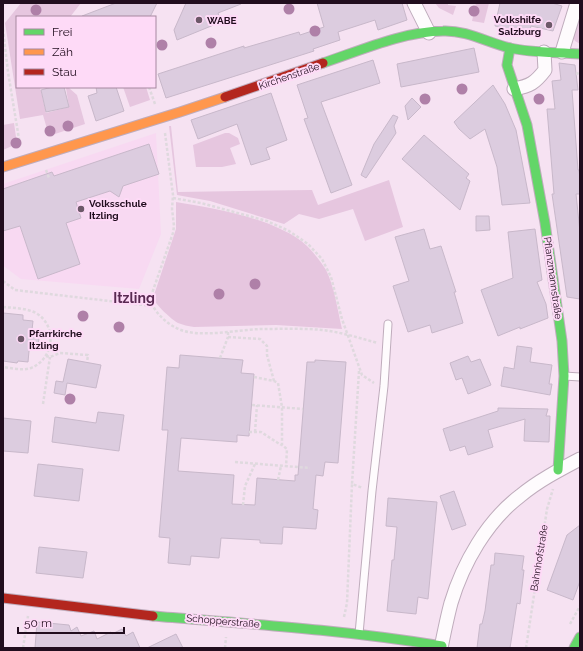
<svg xmlns="http://www.w3.org/2000/svg" width="583" height="651" font-family="Raleway,sans-serif">
<rect width="100%" height="100%" fill="#f6e2f2"/>
<polygon fill="#f8d9f2" points="156,133 161,234 139,289 21,279 5,267 3,266 3,184"/>
<g fill="#e6c6df">
<polygon points="21,3 81,3 70,17 17,17 17,87 40,87 46,113 69,107 66,88 69,88 77,95 85,124 49,136 43,115 20,119 5,23"/>
<polygon points="435,3 448,3 448,5 456,6 453,15 439,8"/>
<polygon points="476,3 489,3 484,23 472,21"/>
<polygon points="580,17 580,44 575,41 573,37"/>
<polygon points="123,87 146,87 150,100 130,107"/>
<polygon points="14,123 16,137 12,146 3,150 3,125"/>
<polygon points="169,126 171,126 178,192 312,190 318,205 389,180 403,227 365,241 353,209 319,219 299,214 284,224 210,201 177,195"/>
<polygon points="225,133 229,133 238,138 240,144 230,148 236,164 222,167 196,167 193,145"/>
<path d="M176 202C214 208 278 219 307 246 314 253 321 262 326 270 334 285 338 312 342 329L276 325 194 327C188 326 183 325 178 323 172 320 155 304 153 298L176 229Z"/>
</g>
<g fill="#dcccdf" stroke="#c8b8ca">
<polygon points="116,3 157,3 150,17 82,17 82,16"/>
<polygon points="186,3 241,3 241,4 218,13 221,22 177,40 174,30"/>
<polygon points="317,3 402,3 407,20 378,30 375,20 338,32 340,40 313,49 314,51 166,98 158,74 244,46 244,48 299,32 300,35 324,27"/>
<polygon points="500,3 552,3 562,6 553,31 531,26 529,34 495,26"/>
<polygon points="474,48 479,72 401,87 397,64"/>
<polygon points="373,60 380,83 321,102 352,185 331,193 304,119 308,118 297,85"/>
<polygon points="559,63 575,65 578,90 572,90 578,170 579,170 580,178 580,194 576,194 580,232 580,299 567,297 552,194 554,194 547,109 555,109 552,81 561,80"/>
<polygon points="493,85 505,104 516,130 530,203 502,205 497,167 485,129 470,139 459,129 454,122"/>
<polygon points="52,87 64,87 69,107 46,112 41,90"/>
<polygon points="96,87 116,87 124,111 96,121 88,96 97,93"/>
<polygon points="271,93 287,140 266,148 270,159 251,165 237,124 198,139 191,120"/>
<polygon points="412,98 421,107 408,120 405,106"/>
<polygon points="393,115 398,117 394,126 396,133 366,178 361,175 374,144"/>
<polygon points="424,135 469,174 466,178 470,181 460,210 402,159"/>
<polygon points="149,144 159,174 123,186 119,197 110,191 76,202 81,218 66,223 80,264 38,279 20,226 3,231 3,189 52,172 54,176"/>
<polygon points="476,216 489,216 490,230 476,231"/>
<polygon points="424,229 430,249 441,246 456,292 454,292 463,323 432,333 430,325 408,332 393,286 409,281 395,237"/>
<polygon points="535,229 542,280 537,282 546,304 548,318 520,329 520,327 498,336 481,290 513,278 508,232"/>
<polygon points="3,313 23,315 23,320 33,321 32,330 37,334 39,340 38,343 29,351 28,362 18,361 17,363 3,361"/>
<polygon points="517,346 532,348 530,362 552,365 549,384 552,384 550,395 501,386 504,367 514,369"/>
<polygon points="180,355 243,360 241,373 254,374 249,436 237,435 237,442 181,438 178,471 234,475 232,504 255,505 257,478 295,481 295,475 298,475 307,362 315,362 315,360 346,362 338,463 325,462 323,476 316,475 313,509 318,510 316,529 283,527 282,544 260,543 260,540 221,538 219,558 191,556 190,565 168,563 170,538 159,537 168,430 162,430 167,367 179,368"/>
<polygon points="468,356 471,362 480,359 491,385 468,394 462,378 456,380 450,363"/>
<polygon points="68,359 101,365 96,388 67,383 65,395 54,393 56,381 63,382"/>
<polygon points="498,408 548,409 546,416 550,416 549,442 524,441 525,419 488,430 493,447 468,455 465,446 450,451 443,429 498,411"/>
<polygon points="98,412 124,415 119,451 52,442 55,417 96,423"/>
<polygon points="3,418 31,421 28,453 3,451"/>
<polygon points="38,464 83,469 79,501 34,496"/>
<polygon points="454,491 466,525 452,530 440,496"/>
<polygon points="388,498 437,502 428,599 418,597 416,614 387,611 392,560 394,560 397,527 386,526"/>
<polygon points="580,525 580,581 573,600 547,590 567,535"/>
<polygon points="39,547 87,552 83,578 36,573"/>
<polygon points="495,553 524,556 522,570 524,570 520,604 517,603 510,648 477,648 480,624 482,624 485,611 491,565 494,565"/>
<polygon points="37,622 69,625 71,631 77,627 81,636 94,631 97,639 111,632 112,634 122,629 126,636 133,632 140,648 35,648"/>
<polygon points="176,634 183,648 147,648"/>
</g>
<g fill="none" stroke-linecap="round" stroke-linejoin="round">
<g stroke="#bfacbc" stroke-width="9">
<g id="lane">
<polyline points="564,376 580,377"/>
<polyline points="359,634 372,491 384,386 388,324"/>
</g>
</g>
<g stroke="#bfacbc" stroke-width="15">
<g id="street">
<polyline points="414,3 429,33"/>
<polyline points="562,52 577,3"/>
<path d="M514 89C530 86 535 83 545 70L544 52"/>
<path d="M441 648C444 633 447 618 451 603 463 563 487 521 520 496 538 481 559 470 580 459"/>
</g>
</g>
<g stroke="#bfacbc" stroke-width="11">
<g id="fast">
<polyline points="510,48 507,65 527,125 545,223 562,341 564,376 558,470"/>
<path d="M323 63C359 51 405 31 443 31 467 30 488 43 510 48 533 53 557 52 580 54"/>
<path d="M153 616C250 624 346 630 442 646"/>
<polyline points="574,648 580,637"/>
</g>
</g>
<g stroke="#bfacbc" stroke-width="11">
<polyline id="slow" points="3,167 180,112 225,97"/>
</g>
<g stroke="#bfacbc" stroke-width="11">
<g id="jam">
<polyline points="225,97 323,63"/>
<polyline points="3,598 153,616"/>
</g>
</g>
<g stroke="#dfd9de" stroke-width="2.5" stroke-dasharray="3 2" stroke-linecap="butt">
<polyline points="3,29 8,72 20,145"/>
<polyline points="576,74 579,73"/>
<polyline points="149,87 155,104"/>
<path d="M165 133 173 195 172 209 174 226 173 233 150 299C155 315 172 329 188 332 211 336 237 330 261 329 280 329 302 328 322 330 341 332 359 338 378 343"/>
<polyline points="46,170 49,178"/>
<polyline points="173,198 201,203 267,221 289,231 308,244 322,259 331,277 342,319 362,375 374,383"/>
<polyline points="3,281 15,290 152,306"/>
<path d="M3 307C14 308 26 308 36 313 58 326 54 359 31 368 22 371 12 368 3 367"/>
<polyline points="228,332 228,337 260,339 267,346 267,355 274,381"/>
<polyline points="46,356 50,357 60,353 88,355 87,362"/>
<polyline points="220,358 228,337"/>
<polyline points="359,371 352,484 363,488"/>
<polyline points="254,377 274,381 278,383 282,407 282,445 287,449 286,467"/>
<polyline points="43,404 50,357"/>
<polyline points="252,405 303,409"/>
<polyline points="249,432 261,432 281,445"/>
<polyline points="255,432 257,405"/>
<polyline points="235,462 310,468"/>
<polyline points="278,480 281,466"/>
<polyline points="243,505 245,486 255,464"/>
<polyline points="344,617 347,603 352,484"/>
<polyline points="570,624 580,606"/>
<polyline points="23,648 28,616"/>
<polyline points="225,648 226,637"/>
<polyline points="526,648 547,509 553,489"/>
</g>
<use href="#lane" stroke="#fefbfd" stroke-width="7"/>
<use href="#street" stroke="#fefbfd" stroke-width="13"/>
<use href="#fast" stroke="#63d668" stroke-width="9"/>
<use href="#slow" stroke="#ff974d" stroke-width="9"/>
<use href="#jam" stroke="#b3261e" stroke-width="9"/>
</g>
<g fill="#af80a8">
<circle cx="289" cy="9" r="5.5"/>
<circle cx="36" cy="10" r="5.5"/>
<circle cx="474" cy="11" r="5.5"/>
<circle cx="315" cy="31" r="5.5"/>
<circle cx="211" cy="43" r="5.5"/>
<circle cx="162" cy="45" r="5.5"/>
<circle cx="462" cy="89" r="5.5"/>
<circle cx="425" cy="99" r="5.5"/>
<circle cx="539" cy="99" r="5.5"/>
<circle cx="68" cy="126" r="5.5"/>
<circle cx="50" cy="131" r="5.5"/>
<circle cx="16" cy="143" r="5.5"/>
<circle cx="255" cy="284" r="5.5"/>
<circle cx="219" cy="294" r="5.5"/>
<circle cx="83" cy="316" r="5.5"/>
<circle cx="119" cy="327" r="5.5"/>
<circle cx="70" cy="399" r="5.5"/>
</g>
<g fill="#6c5868" stroke="#fedaf7" stroke-width="1.5">
<circle cx="199" cy="20" r="4"/>
<circle cx="549" cy="25" r="4"/>
<circle cx="81" cy="209" r="4"/>
<circle cx="21" cy="339" r="4"/>
</g>
<g text-anchor="middle" dominant-baseline="central" stroke-width="4" stroke-linejoin="round" paint-order="stroke">
<g font-size="10" font-weight="bold" fill="#210d1e" stroke="#fedaf7" text-anchor="start">
<text x="541" y="19" text-anchor="end">Volkshilfe<tspan x="541" dy="12">Salzburg</tspan></text>
<text x="207" y="20">WABE</text>
<text x="89" y="203">Volksschule<tspan x="89" dy="12">Itzling</tspan></text>
<text x="29" y="333">Pfarrkirche<tspan x="29" dy="12">Itzling</tspan></text>
</g>
<g font-size="10" fill="#210d1e" stroke="#fedaf7">
<text transform="translate(289 76) rotate(-19)">Kirchenstraße</text>
<text transform="translate(553 278) rotate(82)">Pflanzmannstraße</text>
<text transform="translate(539 558) rotate(-81)">Bahnhofstraße</text>
<text transform="translate(223 621) rotate(5)">Schopperstraße</text>
</g>
<g font-size="14" font-weight="bold" fill="#592952" stroke="#fedaf7">
<text x="134" y="298">Itzling</text>
</g>
</g>
<rect width="583" height="651" fill="none" stroke="#210d1e" stroke-width="8"/>
<rect x="16" y="16" width="140" height="72" fill="#fedaf7" stroke="#a688a0"/>
<rect x="24" y="29" width="20" height="6" fill="#63d668" stroke="#a688a0"/>
<text x="52" y="36" font-size="12" fill="#210d1e">Frei</text>
<rect x="24" y="49" width="20" height="6" fill="#ff974d" stroke="#a688a0"/>
<text x="52" y="56" font-size="12" fill="#210d1e">Zäh</text>
<rect x="24" y="69" width="20" height="6" fill="#b3261e" stroke="#a688a0"/>
<text x="52" y="76" font-size="12" fill="#210d1e">Stau</text>
<path d="M18 627v6h106v-6" fill="none" stroke="#210d1e" stroke-width="2"/>
<text x="24" y="627" font-size="12" fill="#210d1e" stroke="#fedaf7" stroke-width="3" paint-order="stroke">50 m</text>
</svg>
